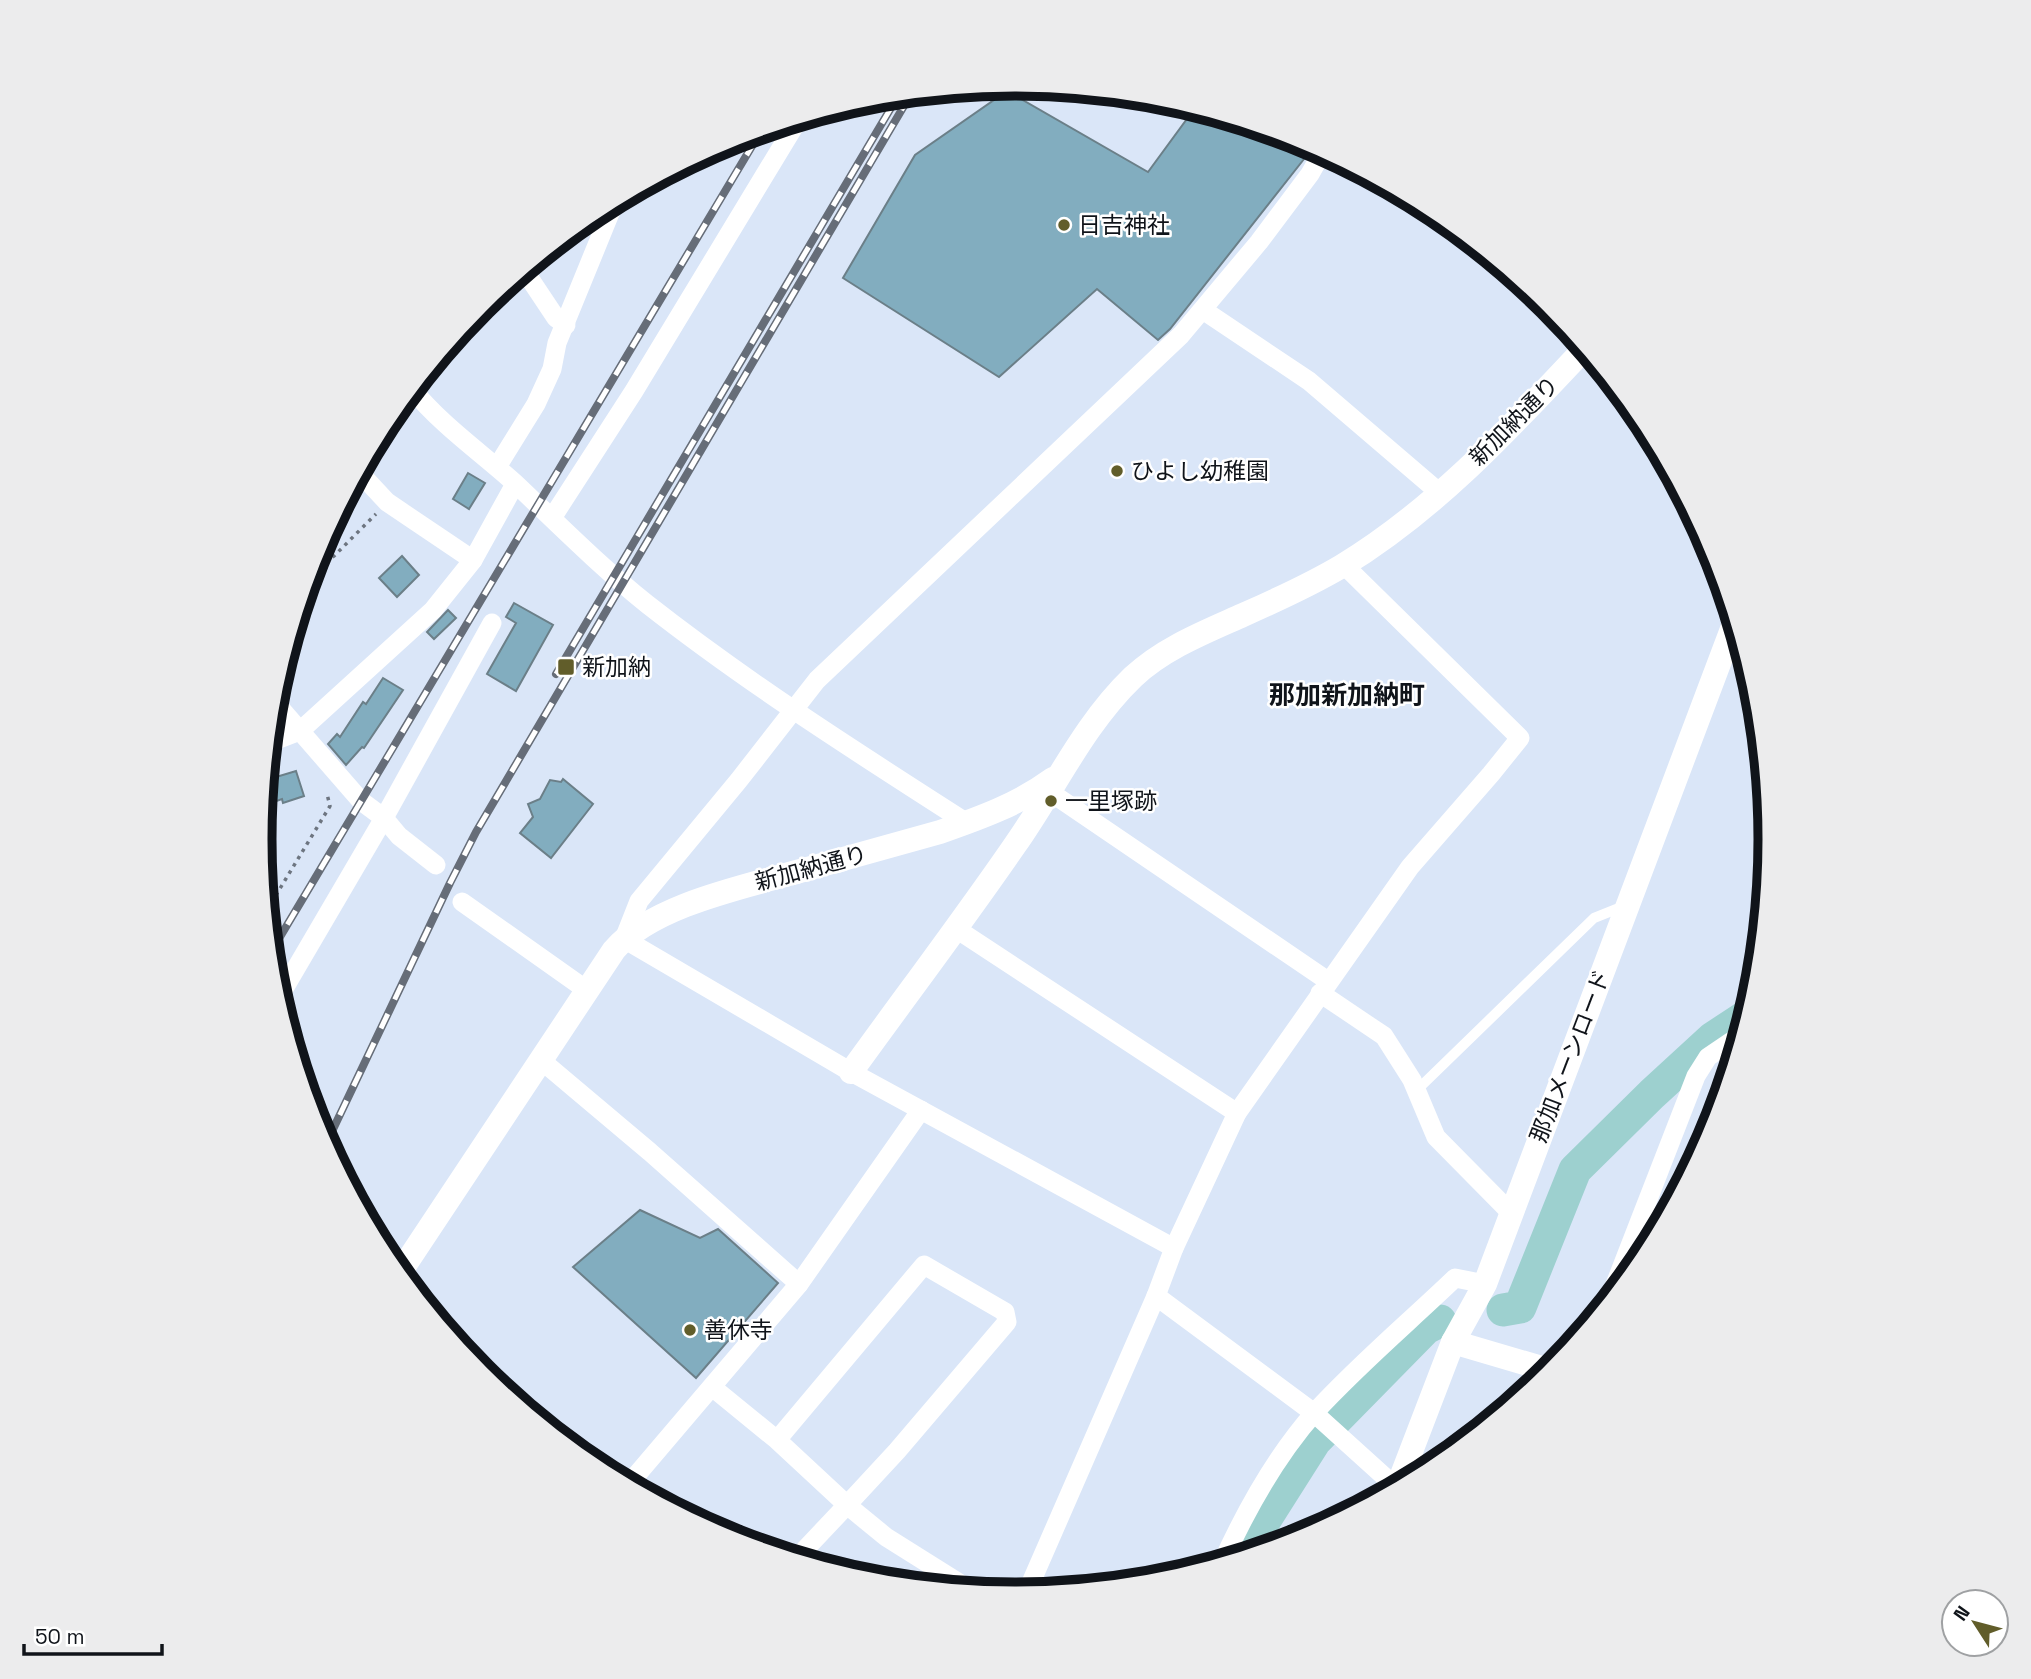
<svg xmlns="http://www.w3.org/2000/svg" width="2031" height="1679" font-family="'Space Grotesk','Noto Sans JP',sans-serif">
<rect width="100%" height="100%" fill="#dae6f8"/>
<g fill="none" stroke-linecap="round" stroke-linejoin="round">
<g stroke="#9dd0cf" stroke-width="33">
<polyline points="1503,1310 1520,1307 1575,1170 1652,1094 1713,1038 1748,1015"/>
<polyline points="1242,1556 1315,1441 1426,1328 1440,1321"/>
</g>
</g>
<g fill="#82adbf" stroke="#6b7f88" stroke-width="2">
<polygon points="1007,91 1148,172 1195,108 1296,139 1303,143 1304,159 1170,329 1158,340 1097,289 999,377 843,278 915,155"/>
<polygon points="468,473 485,483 469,509 453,499"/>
<polygon points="402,556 419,575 397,597 379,578"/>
<polygon points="514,603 553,625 516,691 487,674 516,623 506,617"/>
<polygon points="448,610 456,618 434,639 427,632"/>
<polygon points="383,678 403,690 364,748 362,747 346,765 328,744 337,734 340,737 363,702 366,704"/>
<polygon points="296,771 304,796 283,803 282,799 268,804 265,793 266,780"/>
<polygon points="563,779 593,804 551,858 520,833 533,817 528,804 540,799 550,780 561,782"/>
<polygon points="640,1210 700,1238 718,1229 778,1283 696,1378 573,1267"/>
</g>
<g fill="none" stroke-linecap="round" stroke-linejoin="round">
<g stroke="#6d7580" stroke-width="3.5" stroke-dasharray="3.5 5" stroke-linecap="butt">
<polyline points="311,571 334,556 376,514"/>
<polyline points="267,910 330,806 327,794"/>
</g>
<polyline stroke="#fff" stroke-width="10" points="1417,1090 1594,918 1624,906"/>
<g stroke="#fff" stroke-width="19">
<polyline points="524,270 556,318 566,325"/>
<polyline points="1203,310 1309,381 1441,494"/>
<path d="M412 389C442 426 483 454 518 486 560 526 602 568 647 604 749 684 858 753 967 823"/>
<polyline points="497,467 536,404 552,369 557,343 615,201"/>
<polyline points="359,472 387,502 473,560"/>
<polyline points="552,518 634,391 798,120"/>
<polyline points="274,701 361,801 384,818 399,836 436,865"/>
<polyline points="269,743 300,731 433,610 473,560 515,484"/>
<polyline points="1050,792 1328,981"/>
<polyline points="462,902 588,991"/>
<polyline points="955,928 1237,1113"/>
<polyline points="1320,993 1384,1036 1412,1080 1436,1137 1511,1213"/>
<polyline points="278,999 384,818 492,623"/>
<polyline points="542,1061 650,1152 799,1284"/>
<polyline points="1174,1248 851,1072 624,939 639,901 739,780 817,680 1181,335 1259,242 1310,174 1323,151"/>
<polyline points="1156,1296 1314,1413 1397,1488"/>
<polyline points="1607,1305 1696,1076 1708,1057 1742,1034"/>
<polyline points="712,1387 777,1440 924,1265 1005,1312 1007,1322 897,1451 847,1505 777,1440"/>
<polyline points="628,1485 799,1284 921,1110"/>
<polyline points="796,1559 847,1505 886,1537 972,1591"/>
<path d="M1222 1563C1246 1510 1276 1456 1315 1412 1358 1365 1409 1322 1455 1278L1485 1284"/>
<polyline points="1026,1594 1156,1296 1174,1248 1237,1113 1410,867 1491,774 1520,738 1344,565"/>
</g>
<g stroke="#fff" stroke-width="24">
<path d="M851 1072C905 997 962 922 1015 845 1054 790 1083 725 1133 677 1164 648 1205 632 1243 615 1277 600 1310 585 1342 566 1436 509 1510 428 1585 348"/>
<path d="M399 1274 614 950C653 905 744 887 800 871 847 858 894 845 940 832 980 818 1019 804 1053 779"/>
<polyline points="1453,1342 1552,1371"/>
<polyline points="1397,1488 1453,1342 1485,1284 1735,621"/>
</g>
<g stroke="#666d78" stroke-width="8">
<g id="rail">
<polyline points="556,674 898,96"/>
<polyline points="271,952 761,131"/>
<polyline points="326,1144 450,883 476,832 911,94"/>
</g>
</g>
<use href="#rail" stroke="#fff" stroke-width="5" stroke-dasharray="16" stroke-linecap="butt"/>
</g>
<g fill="#615d2a" stroke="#fff" stroke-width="2.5">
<circle cx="1064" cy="225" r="7"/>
<circle cx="1117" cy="471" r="7"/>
<rect x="557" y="658" width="18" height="18" rx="3.5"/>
<circle cx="1051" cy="801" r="7"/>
<circle cx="690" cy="1330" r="7"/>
</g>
<g text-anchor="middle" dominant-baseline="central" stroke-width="5" stroke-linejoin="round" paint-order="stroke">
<g font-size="23" fill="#10141a" stroke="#fff" text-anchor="start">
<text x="1078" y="225">日吉神社</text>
<text x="1131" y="471">ひよし幼稚園</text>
<text x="582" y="667">新加納</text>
<text x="1065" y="801">一里塚跡</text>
<text x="704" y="1330">善休寺</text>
</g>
<g font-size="23" fill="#10141a" stroke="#fff">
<text transform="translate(1514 421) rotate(-45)">新加納通り</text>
<text transform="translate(811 868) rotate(-15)">新加納通り</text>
<text transform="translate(1570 1056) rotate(-69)">那加メーンロード</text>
</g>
<g font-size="26" font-weight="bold" fill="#10141a" stroke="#fff">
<text x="1347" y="695">那加新加納町</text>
</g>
</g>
<path d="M0 0H2031V1679H0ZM272 839a743 743 0 1 1 1486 0a743 743 0 1 1-1486 0Z" fill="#ececed" fill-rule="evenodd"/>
<path fill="none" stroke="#10141a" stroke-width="9" d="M272 839a743 743 0 1 1 1486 0a743 743 0 1 1-1486 0Z"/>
<g transform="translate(1975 1623) rotate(306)"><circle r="33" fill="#ffffff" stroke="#9fa1a3" stroke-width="2"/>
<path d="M0-5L12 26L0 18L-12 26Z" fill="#615d2a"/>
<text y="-10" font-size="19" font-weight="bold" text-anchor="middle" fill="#10141a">N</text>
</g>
<path d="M24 1644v10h138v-10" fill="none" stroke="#10141a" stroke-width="3.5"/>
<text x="35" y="1644" font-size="21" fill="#10141a" stroke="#ffffff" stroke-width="5" paint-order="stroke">50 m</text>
</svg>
